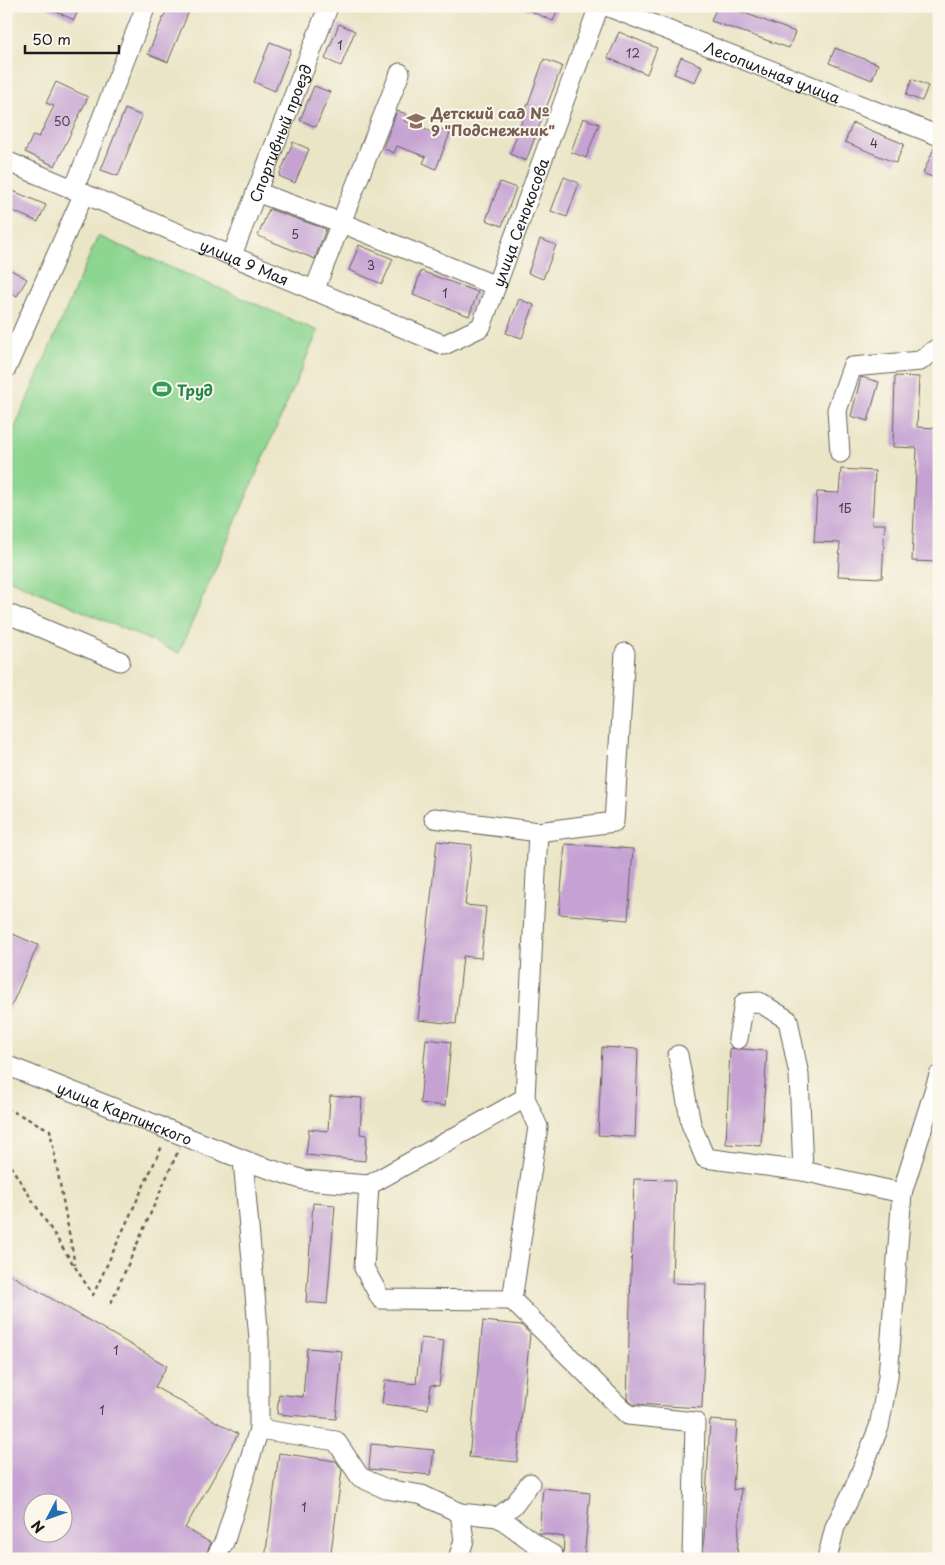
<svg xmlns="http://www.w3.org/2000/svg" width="945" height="1565" font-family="'Playpen Sans',sans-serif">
<rect width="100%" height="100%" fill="#fbf7ec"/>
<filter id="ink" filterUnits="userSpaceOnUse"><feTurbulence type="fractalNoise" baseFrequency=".02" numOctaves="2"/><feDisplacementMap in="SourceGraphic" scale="10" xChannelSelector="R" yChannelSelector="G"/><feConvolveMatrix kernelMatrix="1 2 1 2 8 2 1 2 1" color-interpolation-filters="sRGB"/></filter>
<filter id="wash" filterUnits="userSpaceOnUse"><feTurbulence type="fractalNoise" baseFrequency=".0096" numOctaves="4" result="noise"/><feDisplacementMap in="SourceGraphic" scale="20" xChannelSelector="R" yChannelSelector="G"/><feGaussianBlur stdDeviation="1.12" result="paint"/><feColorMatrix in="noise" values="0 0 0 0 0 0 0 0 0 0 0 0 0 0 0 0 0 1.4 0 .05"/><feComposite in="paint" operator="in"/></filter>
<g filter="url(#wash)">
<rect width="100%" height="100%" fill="#ebe5c7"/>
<polygon fill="#8dd691" stroke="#547956" points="98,236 318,331 179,653 6,578 6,448"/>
<g id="blocks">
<g fill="#c5a2d3" fill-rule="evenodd">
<polygon points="44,6 80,6 74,20"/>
<polygon points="168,6 191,6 168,62 148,54"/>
<polygon points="519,6 559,6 553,21"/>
<polygon points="717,6 726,6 795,32 789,48 711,21"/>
<polygon points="339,24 355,31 341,66 325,59"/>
<polygon points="619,32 657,48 647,74 608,58"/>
<polygon points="270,42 291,50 275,91 254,82"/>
<polygon points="835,48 878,64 872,80 829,63"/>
<polygon points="681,57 702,66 695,82 674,74"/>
<polygon points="544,59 562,66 526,161 510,154"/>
<polygon points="912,79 928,86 922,101 906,95"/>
<polygon points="56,82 88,97 55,166 25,152 33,135 39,137 54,106 46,103"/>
<polygon points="314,86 330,92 316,127 300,120"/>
<polygon points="125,109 142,116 118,176 101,170"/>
<polygon points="397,111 407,114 404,121 434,133 436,127 450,133 436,169 423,163 426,157 397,146 394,153 383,148"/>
<polygon points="583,118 599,124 586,158 571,152"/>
<polygon points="853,123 904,144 896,163 845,142"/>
<polygon points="293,142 309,149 295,183 279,176"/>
<polygon points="935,146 939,147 939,180 923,173"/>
<polygon points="564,177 579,183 567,217 551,211"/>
<polygon points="500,182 516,188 502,226 486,220"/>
<polygon points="6,188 46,205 38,222 6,208"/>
<polygon points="269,209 326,229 315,259 258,236"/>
<polygon points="540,239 556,245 543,279 528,273"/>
<polygon points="359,245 393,259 382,284 349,270"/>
<polygon points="11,270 27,279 17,296 6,290 6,278"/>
<polygon points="421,271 478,292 469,316 413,295"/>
<polygon points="519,299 534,305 522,338 506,333"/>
<polygon points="895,376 919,377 917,427 939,428 939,562 912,561 917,448 893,447"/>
<polygon points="861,377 879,382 868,421 851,416"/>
<polygon points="841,469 875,471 872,524 885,524 882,578 838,576 840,543 814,542 817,492 839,493"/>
<polygon points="437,841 472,845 465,905 486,907 481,958 463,956 456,1024 418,1020"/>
<polygon points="565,844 633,849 628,920 559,914"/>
<polygon points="6,931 38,945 6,1018"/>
<polygon points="426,1039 451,1042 445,1106 420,1103"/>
<polygon points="602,1047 638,1049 635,1137 598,1135"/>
<polygon points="730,1048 767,1051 761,1146 726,1144"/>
<polygon points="330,1096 362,1098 360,1134 367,1135 365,1161 306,1155 309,1129 328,1131"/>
<polygon points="634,1179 675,1180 672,1283 706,1284 702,1408 633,1404 627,1399"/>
<polygon points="313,1203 335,1205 327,1304 306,1302"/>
<path d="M6 1272 167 1366 155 1387 238 1434 185 1528 211 1543 204 1559H6ZM32 1502H62V1532H32Z"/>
<polygon points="483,1321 521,1325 530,1334 517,1462 469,1457"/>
<polygon points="421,1338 444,1341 439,1386 431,1385 428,1409 382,1404 385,1380 416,1384"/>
<polygon points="307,1348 342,1351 336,1419 277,1414 279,1394 303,1397"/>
<polygon points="710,1420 737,1422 733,1490 741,1488 737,1559 703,1559"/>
<polygon points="371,1444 434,1450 431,1475 369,1469"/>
<polygon points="279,1453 336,1461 342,1470 330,1559 265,1559"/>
<polygon points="543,1488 590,1493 584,1559 563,1559 564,1537 539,1533"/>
</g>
</g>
</g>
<g filter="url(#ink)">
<use href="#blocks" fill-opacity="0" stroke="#646258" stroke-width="1"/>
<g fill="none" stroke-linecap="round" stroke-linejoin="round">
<g stroke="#646258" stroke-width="21">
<g id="minor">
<path id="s1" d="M606 6 939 136"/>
<path id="s2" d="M6 161 444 345 481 327 599 6"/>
<polyline points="74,189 146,6"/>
<polyline points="256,192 342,223 496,286"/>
<path id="s3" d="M232 255 327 10"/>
<polyline points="314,291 400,73"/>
<polyline points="6,369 84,193"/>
<polyline points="840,453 837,410 852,367 920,361 939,347"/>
<polyline points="6,613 120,661"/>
<polyline points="538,832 614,822 625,653"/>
<polyline points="738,1039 744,1003 759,1002 788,1020 799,1075 803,1171"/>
<polyline points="678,1055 691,1124 705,1158 803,1171 902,1193"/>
<path id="s4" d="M6 1065 254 1164 304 1180 369 1185 525 1098 538 832 434 818"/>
<polyline points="525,1098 538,1127 512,1300 628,1415 695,1422 692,1559"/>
<polyline points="369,1185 364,1268 381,1299 512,1300"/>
<polyline points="259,1429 336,1441 360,1477 386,1489 422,1495 460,1513 464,1540 458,1559"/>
<polyline points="460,1513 498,1517 515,1504 530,1483"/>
<path d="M498 1517C518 1529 533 1545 553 1555"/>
<polyline points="215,1559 225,1540 259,1429 259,1339 243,1160"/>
<polyline points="827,1559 835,1527 854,1489 879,1427 888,1377 902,1193 939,1075"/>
</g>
</g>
<g stroke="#646258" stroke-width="2.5" stroke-dasharray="4 4" stroke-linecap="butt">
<polyline points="570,6 582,11"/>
<polyline points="6,1108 50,1130 75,1265"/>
<polyline points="6,1159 93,1295 163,1144"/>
<polyline points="111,1303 179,1149"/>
</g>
<use href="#minor" stroke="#fff" stroke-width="19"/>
</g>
</g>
<defs>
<g id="school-bare" transform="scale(1.5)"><path d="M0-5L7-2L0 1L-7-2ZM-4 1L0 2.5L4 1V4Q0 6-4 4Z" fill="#8d6e63" stroke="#fbf7ec" stroke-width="2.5" paint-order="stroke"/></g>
<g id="stadium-bare" transform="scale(1.5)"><path d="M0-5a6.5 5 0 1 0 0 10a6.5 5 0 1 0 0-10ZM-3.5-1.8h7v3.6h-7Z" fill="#2e9e5b" stroke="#fbf7ec" stroke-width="2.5" paint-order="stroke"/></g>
</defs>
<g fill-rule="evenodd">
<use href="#school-bare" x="416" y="121"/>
<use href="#stadium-bare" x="162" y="389"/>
</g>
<g text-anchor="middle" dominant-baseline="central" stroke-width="4" stroke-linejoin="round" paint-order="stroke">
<g font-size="12" fill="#463e4a">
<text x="340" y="45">1</text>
<text x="633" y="53">12</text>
<text x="62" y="121">50</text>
<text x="874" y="143">4</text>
<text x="295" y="234">5</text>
<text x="371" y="265">3</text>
<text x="445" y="293">1</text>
<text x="845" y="508">1Б</text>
<text x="116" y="1350">1</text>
<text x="102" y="1410">1</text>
<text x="304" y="1507">1</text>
</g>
<g font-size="15" fill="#1c1c1c" stroke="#fbf7ec">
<text stroke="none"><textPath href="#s1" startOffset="179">Лесопильная улица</textPath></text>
<text stroke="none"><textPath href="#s3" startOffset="131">Спортивный проезд</textPath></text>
<text stroke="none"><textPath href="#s2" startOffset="628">улица Сенокосова</textPath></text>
<text stroke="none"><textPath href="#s2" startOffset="259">улица 9 Мая</textPath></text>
<text stroke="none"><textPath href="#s4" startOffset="128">улица Карпинского</textPath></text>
</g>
<g font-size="15" font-weight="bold" fill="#785e54" stroke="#fbf7ec" text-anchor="start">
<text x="431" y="112">Детский сад №<tspan x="431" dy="17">9 "Подснежник"</tspan></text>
</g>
<g font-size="15" font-weight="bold" fill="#27864d" stroke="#fbf7ec" text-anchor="start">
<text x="177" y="389">Труд</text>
</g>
</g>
<rect width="945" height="1565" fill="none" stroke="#fbf7ec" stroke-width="25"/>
<g transform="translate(48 1518) rotate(229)"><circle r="24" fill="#fbf7ec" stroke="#a29f99"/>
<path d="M0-4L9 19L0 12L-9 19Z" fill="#1f6fb2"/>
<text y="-8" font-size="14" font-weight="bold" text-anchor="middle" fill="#1c1c1c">N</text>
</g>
<path d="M25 45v8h94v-8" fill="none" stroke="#1c1c1c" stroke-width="2.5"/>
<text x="32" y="45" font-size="15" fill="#1c1c1c" stroke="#fbf7ec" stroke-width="4" paint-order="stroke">50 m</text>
</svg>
